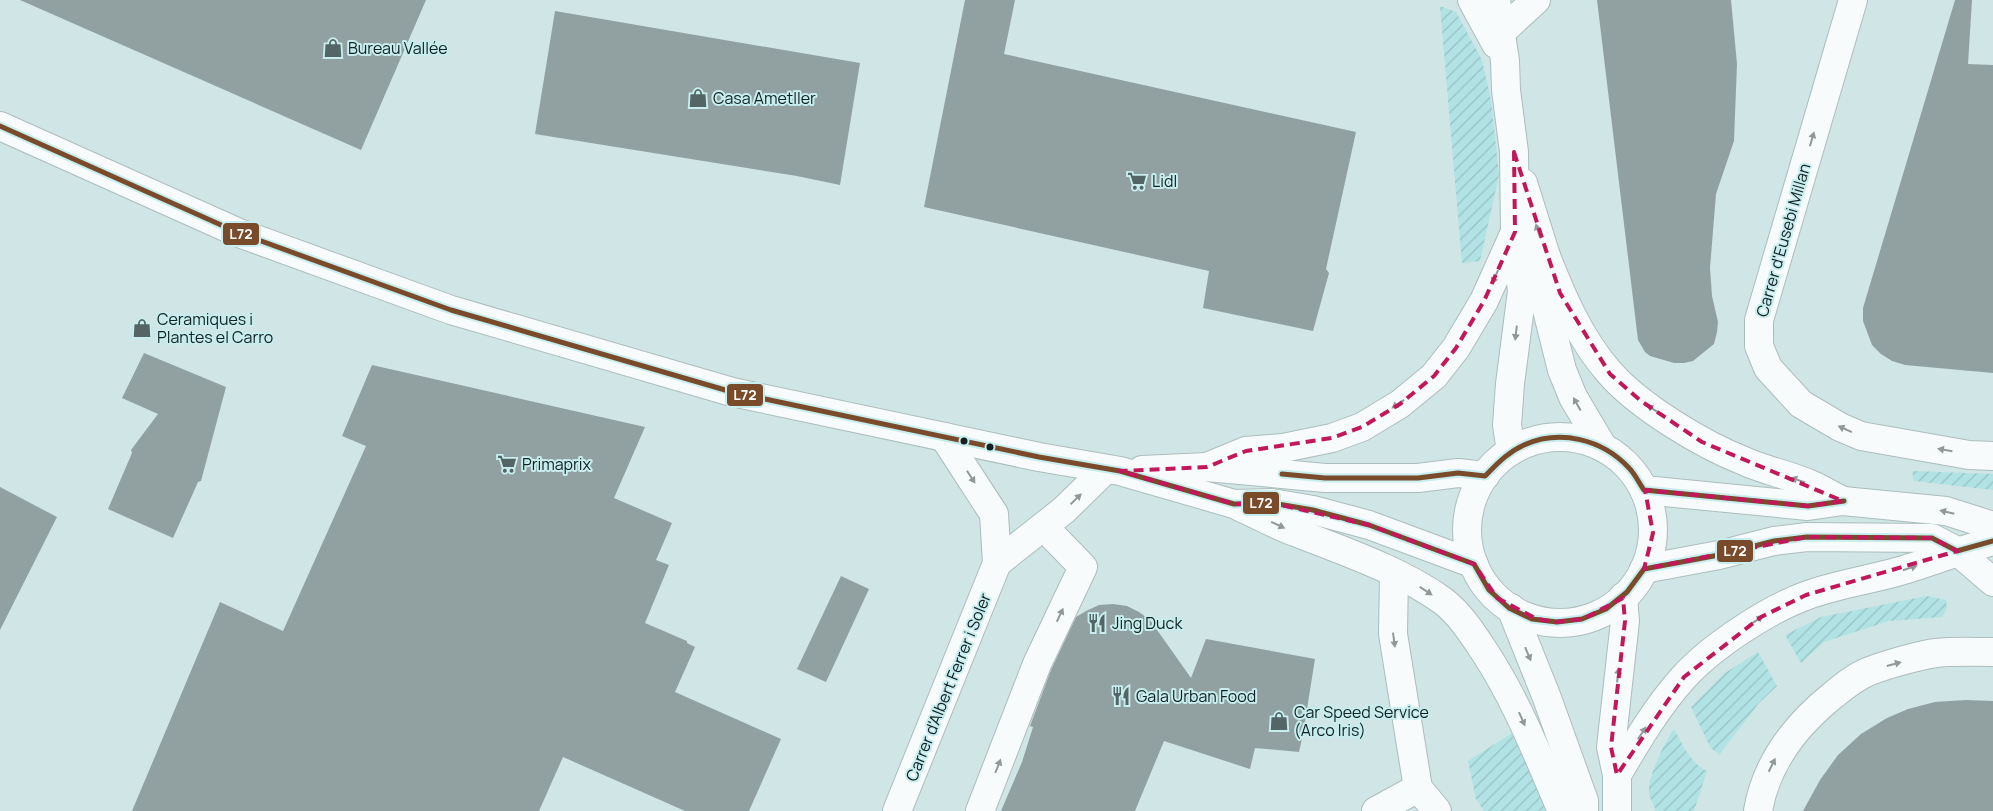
<svg xmlns="http://www.w3.org/2000/svg" width="1993" height="811" font-family="Manrope,sans-serif">
<defs>
<pattern id="garden-furrows" width="10" height="10" patternUnits="userSpaceOnUse" patternTransform="scale(1.25)"><rect width="10" height="10" fill="#b1e2e4"/><path d="M-1 1l2-2M0 10L10 0M9 11l2-2" fill="none" stroke="#97c2c3"/></pattern>
</defs>
<rect width="100%" height="100%" fill="#d0e5e6"/>
<g fill="url(#garden-furrows)">
<polygon points="1440,6 1456,12 1482,60 1491,100 1499,175 1480,261 1462,263"/>
<polygon points="1912,471 1993,474 1993,490 1914,481"/>
<polygon points="1927,596 1946,600 1947,608 1942,617 1889,621 1824,642 1801,663 1785,635 1821,617"/>
<polygon points="1758,652 1777,686 1759,703 1719,755 1710,747 1691,707 1725,673"/>
<path d="M1674 729C1683 745 1690 763 1707 771L1694 811H1656C1654 805 1649 798 1649 792 1648 775 1665 742 1674 729Z"/>
<polygon points="1512,733 1529,765 1546,811 1484,811 1476,799 1468,761"/>
</g>
<g fill="#91a1a1">
<polygon points="20,0 426,0 361,150"/>
<polygon points="965,0 1015,0 1004,54 1356,132 1326,269 1329,273 1313,331 1203,308 1209,271 924,207"/>
<polygon points="1597,0 1731,0 1737,64 1734,141 1716,194 1710,268 1712,296 1718,322 1717,332 1714,344 1693,361 1684,363 1674,363 1650,356 1645,352 1638,340"/>
<polygon points="1955,0 1972,0 1968,64 1993,65 1993,373 1905,365 1892,361 1881,354 1872,345 1863,321 1863,308"/>
<polygon points="555,11 860,63 840,185 797,176 535,134"/>
<polygon points="144,353 226,387 201,481 198,482 173,538 108,509 132,453 131,450 158,414 122,398"/>
<polygon points="372,365 645,427 614,498 672,523 656,560 669,565 645,623 687,641 687,643 695,647 675,692 781,739 749,811 685,811 563,757 539,811 132,811 220,602 283,631 366,446 342,436"/>
<polygon points="0,487 57,517 0,630"/>
<polygon points="841,576 869,589 826,682 797,669"/>
<polygon points="1113,604 1127,606 1139,612 1150,620 1191,678 1206,639 1315,659 1303,734 1299,752 1255,748 1250,769 1164,741 1135,811 1001,811 1022,762 1033,727 1030,726 1051,670 1076,617 1086,611 1099,605"/>
<polygon points="1966,700 1993,701 1993,811 1803,811 1820,780 1838,755 1861,734 1887,718 1908,709 1935,702"/>
</g>
<g fill="none" stroke-linecap="round" stroke-linejoin="round">
<g stroke="#acbdbd" stroke-width="30">
<g id="minor">
<polyline points="1472,0 1496,44"/>
<polyline points="1496,0 1505,61 1506,90 1514,152 1515,232 1522,291 1510,384 1507,425 1511,451"/>
<polyline points="1853,0 1759,320 1759,346 1768,368 1801,404 1840,427 1861,436 1969,455 1993,456"/>
<polyline points="1499,34 1536,0"/>
<polyline points="0,126 239,233 451,310 732,392 1039,457 1120,471 1234,504 1272,503 1313,510 1369,525 1474,564"/>
<polyline points="1523,183 1546,256 1545,302 1562,370 1573,397 1602,446"/>
<path d="M1546 256C1562 297 1580 339 1609 372 1638 406 1703 445 1744 461 1766 471 1790 475 1812 485 1823 490 1833 496 1843 501"/>
<circle cx="1560" cy="530" r="93"/>
<polyline points="1207,467 1246,451 1283,448 1332,438 1362,427 1400,404 1434,376 1456,348 1484,301 1515,232"/>
<polyline points="1142,470 1207,467 1325,478 1418,478 1458,473 1485,476"/>
<polyline points="1644,490 1808,506 1843,501 1946,511 1993,526"/>
<path d="M1240 507C1258 515 1276 525 1295 532 1343 551 1400 570 1443 601 1460 614 1472 633 1484 651 1517 701 1538 756 1562 811"/>
<polyline points="997,563 1064,510 1106,469"/>
<polyline points="1644,569 1719,555 1774,541 1807,537 1932,538 1957,551 1993,582"/>
<polyline points="1394,574 1393,634 1418,788 1437,811"/>
<polyline points="1511,608 1547,698 1584,801 1584,811"/>
<path d="M1617 775C1637 741 1657 707 1683 678 1711 647 1768 609 1808 595 1838 584 1869 580 1900 571 1931 562 1961 550 1993 541"/>
<polyline points="897,811 997,563 994,514 944,437"/>
<polyline points="980,811 1037,664 1083,567 1044,527"/>
<polyline points="1376,811 1418,788"/>
<polyline points="1617,811 1617,775 1611,747 1625,621 1623,597"/>
<path d="M1758 811C1766 763 1795 726 1832 696 1843 687 1856 676 1870 671 1885 665 1920 655 1936 653 1955 651 1974 652 1993 652"/>
</g>
</g>
<use href="#minor" stroke="#f8fbfb" stroke-width="28"/>
<g stroke="#c7edef" stroke-width="9">
<g id="bus-1">
<polyline points="0,126 239,233 451,310 732,392 1039,457 1120,471 1234,504 1272,503 1313,510 1369,525 1474,564 1489,590 1509,608 1532,619 1557,622 1582,619 1606,609 1627,592 1644,569 1719,555 1774,541 1807,537 1932,538 1957,551 1993,541"/>
<path d="M1282 474 1325 478H1418L1458 473 1485 476C1497 464 1508 452 1524 445 1560 429 1602 439 1629 468 1635 474 1639 483 1644 490L1808 506 1844 501"/>
</g>
</g>
<use href="#bus-1" stroke="#7a4b2a" stroke-width="5"/>
</g>
<defs><path id="oneway-solid" d="M-6-.8H1V-3.2L6.5 0L1 3.2V.8H-6Z" transform="scale(1.25)"/></defs>
<g fill="#909899">
<use href="#oneway-solid" transform="translate(1812 139) rotate(-74)"/>
<use href="#oneway-solid" transform="translate(1538 231) rotate(-107)"/>
<use href="#oneway-solid" transform="translate(1495 277) rotate(114)"/>
<use href="#oneway-solid" transform="translate(1516 333) rotate(97)"/>
<use href="#oneway-solid" transform="translate(1398 404) rotate(146)"/>
<use href="#oneway-solid" transform="translate(1577 404) rotate(-119)"/>
<use href="#oneway-solid" transform="translate(1653 409) rotate(-146)"/>
<use href="#oneway-solid" transform="translate(1845 429) rotate(-156)"/>
<use href="#oneway-solid" transform="translate(1945 450) rotate(-170)"/>
<use href="#oneway-solid" transform="translate(971 477) rotate(57)"/>
<use href="#oneway-solid" transform="translate(1798 480) rotate(-161)"/>
<use href="#oneway-solid" transform="translate(1076 499) rotate(-44)"/>
<use href="#oneway-solid" transform="translate(1947 512) rotate(-167)"/>
<use href="#oneway-solid" transform="translate(1278 525) rotate(25)"/>
<use href="#oneway-solid" transform="translate(1910 568) rotate(-17)"/>
<use href="#oneway-solid" transform="translate(1426 591) rotate(33)"/>
<use href="#oneway-solid" transform="translate(1060 615) rotate(-65)"/>
<use href="#oneway-solid" transform="translate(1757 620) rotate(-34)"/>
<use href="#oneway-solid" transform="translate(1394 640) rotate(82)"/>
<use href="#oneway-solid" transform="translate(1528 654) rotate(67)"/>
<use href="#oneway-solid" transform="translate(1894 664) rotate(-15)"/>
<use href="#oneway-solid" transform="translate(1618 675) rotate(-83)"/>
<use href="#oneway-solid" transform="translate(1522 719) rotate(66)"/>
<use href="#oneway-solid" transform="translate(1642 733) rotate(-56)"/>
<use href="#oneway-solid" transform="translate(1772 765) rotate(-64)"/>
<use href="#oneway-solid" transform="translate(998 766) rotate(-69)"/>
</g>
<path fill="none" stroke="#c2185b" stroke-width="4" stroke-dasharray="10 6" stroke-linejoin="round" d="M1514 152 1560 293 1610 374 1641 401 1702 442 1843 501 1808 506 1645 490 1653 533 1644 569 1807 537 1932 538 1957 551 1806 595 1761 617 1684 677 1617 775 1611 747 1625 621 1623 598 1583 619 1555 622 1537 619 1497 598 1474 564 1369 525 1272 503 1234 504 1120 471 1207 467 1246 451 1332 438 1362 427 1400 404 1434 376 1456 348 1484 301 1515 232Z"/>
<defs>
<g id="shop-bare" transform="scale(1.5)"><path d="M-5-2.5h2.3a2.7 3.5 0 0 1 5.4 0H5L5.5 6h-11ZM-1.5-2.5h3a1.5 2.3 0 0 0-3 0Z" fill="#546566" stroke="#c7edef" stroke-width="2.5" paint-order="stroke"/></g>
<g id="supermarket-bare" transform="scale(1.5)"><path d="M-6-5.5h2.5l.6 2H6L4.5 2H-2.5L-4.4-4H-6ZM-1.5 3.2a1.3 1.3 0 1 0 .1 0ZM3 3.2a1.3 1.3 0 1 0 .1 0Z" fill="#546566" stroke="#c7edef" stroke-width="2.5" paint-order="stroke"/></g>
<g id="restaurant-bare" transform="scale(1.5)"><path d="M-5-6h1v4h1v-4h1v4h1v-4h1v5L-1.5 .5V6h-2V.5L-5-1ZM5-6V6H3V1.5H1.5Q1.5-4 5-6Z" fill="#546566" stroke="#c7edef" stroke-width="2.5" paint-order="stroke"/></g>
</defs>
<g fill-rule="evenodd">
<use href="#shop-bare" x="333" y="48"/>
<use href="#shop-bare" x="698" y="98"/>
<use href="#supermarket-bare" x="1137" y="181"/>
<use href="#shop-bare" x="142" y="328"/>
<use href="#supermarket-bare" x="507" y="464"/>
<use href="#restaurant-bare" x="1097" y="623"/>
<use href="#restaurant-bare" x="1121" y="696"/>
<use href="#shop-bare" x="1279" y="721"/>
</g>
<g fill="#122021" stroke="#c7edef" stroke-width="2">
<circle cx="964" cy="441" r="4.5"/>
<circle cx="990" cy="447" r="4.5"/>
</g>
<g text-anchor="middle" dominant-baseline="central" stroke-width="4" stroke-linejoin="round" paint-order="stroke">
<g font-size="16" fill="#122021" stroke="#c7edef" text-anchor="start">
<text x="348" y="48">Bureau Vallée</text>
<text x="713" y="98">Casa Ametller</text>
<text x="1152" y="181">Lidl</text>
<text x="157" y="319">Ceramiques i<tspan x="157" dy="18">Plantes el Carro</tspan></text>
<text x="522" y="464">Primaprix</text>
<text x="1112" y="623">Jing Duck</text>
<text x="1136" y="696">Gala Urban Food</text>
<text x="1294" y="712">Car Speed Service<tspan x="1294" dy="18">(Arco Iris)</tspan></text>
</g>
<g font-size="16" fill="#122021" stroke="#c7edef">
<text transform="translate(1783 240) rotate(-74)">Carrer d'Eusebi Millan</text>
<text transform="translate(948 687) rotate(-68)">Carrer d'Albert Ferrer i Soler</text>
</g>
</g>
<g stroke="#c7edef" stroke-width="2">
<rect x="222" y="222" width="38" height="24" rx="5" fill="#7a4b2a"/>
<rect x="726" y="383" width="38" height="24" rx="5" fill="#7a4b2a"/>
<rect x="1242" y="491" width="38" height="24" rx="5" fill="#7a4b2a"/>
<rect x="1716" y="539" width="38" height="24" rx="5" fill="#7a4b2a"/>
</g>
<g font-size="14" text-anchor="middle" font-weight="bold" fill="#fff">
<text x="241" y="239">L72</text>
<text x="745" y="400">L72</text>
<text x="1261" y="508">L72</text>
<text x="1735" y="556">L72</text>
</g>
</svg>
